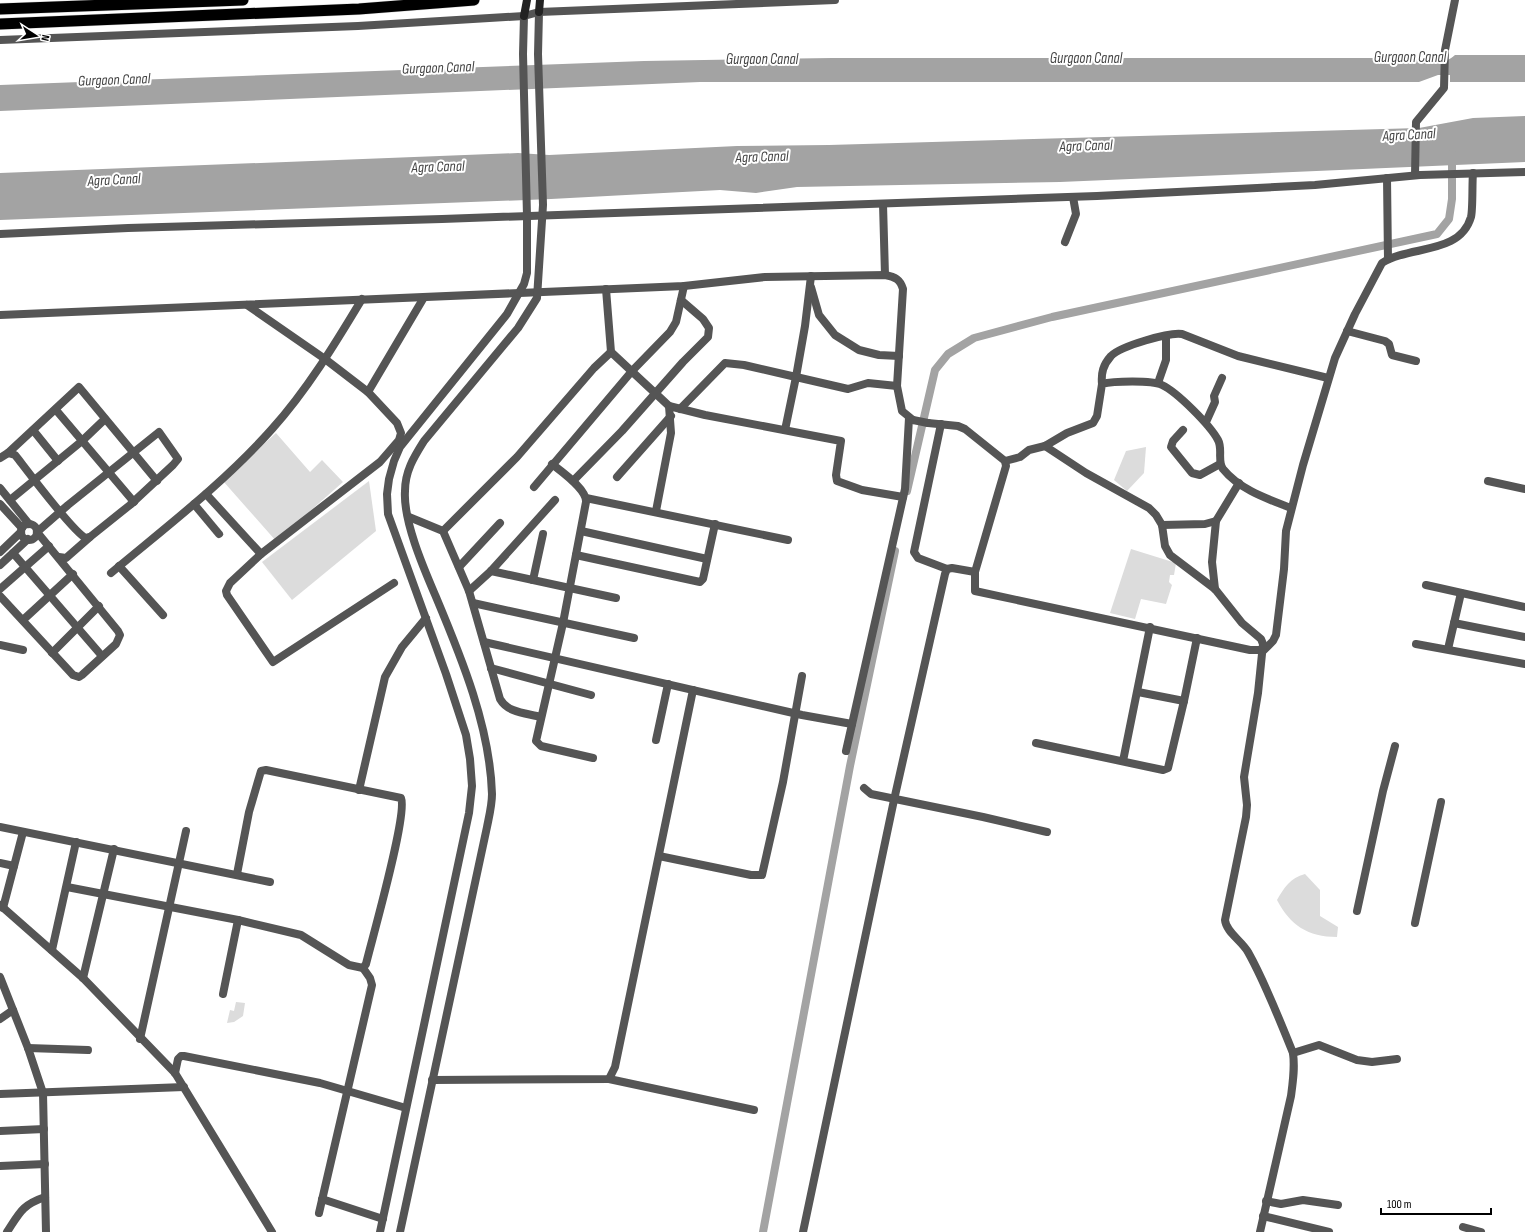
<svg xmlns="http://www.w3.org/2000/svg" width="1525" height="1232" font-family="'Sofia Sans Condensed',sans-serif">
<rect width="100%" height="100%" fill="#fff"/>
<g fill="#dcdcdc">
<polygon points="276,433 310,472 322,460 343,482 276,541 223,481"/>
<polygon points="1146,447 1144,473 1127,491 1114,480 1126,451"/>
<polygon points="369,481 376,531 292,600 262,562"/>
<polygon points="1131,549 1176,563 1174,575 1170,575 1169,582 1172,585 1166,604 1141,599 1135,619 1110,613"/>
<path d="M1305 874 1320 890V916L1338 927 1337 937C1308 937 1290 925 1277 900 1284 888 1290 878 1305 874Z"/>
<polygon points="236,1002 245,1003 243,1016 234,1022 227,1023 230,1010 234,1011"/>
</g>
<g fill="#a3a3a3">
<path d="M1455 55H1525V82H1450V75H1438L1419 82H700L0 111V85L644 61 832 58H1417C1431 61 1443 66 1455 55Z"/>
<polygon points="1525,116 1525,162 1060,182 797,187 756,193 720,190 551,199 0,220 0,173 518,153 549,155 737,146 829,145 1419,128 1473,118"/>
</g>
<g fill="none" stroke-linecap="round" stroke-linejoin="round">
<g stroke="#a3a3a3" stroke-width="8">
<polyline points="907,491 935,370 948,354 974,338 1052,317 1437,234 1449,219 1452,199 1452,154"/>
<polyline points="763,1232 850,766 895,551"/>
</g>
<g stroke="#dbdbdb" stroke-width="12">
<g id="trunk">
<polyline points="0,9 243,0"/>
<polyline points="0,24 359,9 474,0"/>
</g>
</g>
<g stroke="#555" stroke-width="8">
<polyline points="1415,175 1416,122 1444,88 1445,50 1455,0"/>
<polyline points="1387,178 1388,259"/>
<polyline points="883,204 885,275"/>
<polyline points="1065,242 1076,214 1073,197"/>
<polyline points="811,287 819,315 835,335 859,350 879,355 899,356"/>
<polyline points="606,289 611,352 669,406 705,415 841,441 836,475 837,481 862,490 903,497"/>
<polyline points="247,305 325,359 368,392 397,423 401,433 399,440 380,462 261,554 230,583 226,591 227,595 273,662 394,583"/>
<path d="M0 315 684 286 765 277 885 275C895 277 900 279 903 289L897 386 902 411 913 420"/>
<polyline points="1347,331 1385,341 1389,344 1392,355 1416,361"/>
<polyline points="1158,383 1166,360 1166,336"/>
<path d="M1102 384C1101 373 1103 365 1111 356 1121 346 1169 332 1182 334L1238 356 1328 378"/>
<polyline points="368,392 423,299"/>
<polyline points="680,409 725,363 744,365 796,377 805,326 811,276"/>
<polyline points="56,410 134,502"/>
<polyline points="1206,422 1215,402 1214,396 1222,378"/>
<path d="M928 423 958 426 965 429 1005 461 1006 466 975 572V591L1250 650H1264L1273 641 1276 635 1284 569 1286 531 1303 465 1335 358 1355 314 1382 263C1410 245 1460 255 1471 217 1473 209 1472 183 1473 173"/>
<polyline points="941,424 914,552 918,558 947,569"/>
<polyline points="33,430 58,461"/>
<polyline points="785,430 796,377 848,389 868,383 897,386"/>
<polyline points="1183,430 1173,441 1171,447 1192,473 1200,475 1220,464"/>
<path d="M1045 446 1086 473 1149 508 1156 515 1162 525 1165 546 1170 555 1215 589 1242 623 1261 639 1263 644 1258 693 1244 777 1247 805 1246 817 1225 920C1226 932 1242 941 1248 952 1266 984 1279 1019 1293 1053 1295 1068 1293 1081 1291 1096L1260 1232"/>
<polyline points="8,453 79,387 157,481"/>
<path d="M0 458 8 453 15 455 19 460C29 473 75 534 86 538L90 537 130 505 173 465 178 459 159 432 68 505 37 532 118 631 120 635 116 644 82 675 79 677 73 675 0 596"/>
<path d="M1005 461 1020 457 1029 450 1045 446 1067 433 1093 423 1097 416 1102 384C1113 381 1152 380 1162 385 1177 392 1210 425 1218 440 1223 449 1217 461 1223 469 1240 490 1268 499 1291 508"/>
<path d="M552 464C562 472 587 489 586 502L563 623 536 741 541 746 593 758"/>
<polyline points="617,477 671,416"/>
<polyline points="573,481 622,431 683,362 708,337 709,328 703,319 681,300"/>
<polyline points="1488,481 1525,489"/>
<polyline points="534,487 632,371 670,332 676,322 684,286"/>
<polyline points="0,488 29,524"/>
<polyline points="206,494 261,554"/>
<polyline points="586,498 788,540"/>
<polyline points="10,500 82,441 105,419"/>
<polyline points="0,504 22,528"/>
<polyline points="194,504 219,534"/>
<polyline points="656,511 671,433 669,406"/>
<path d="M409 517 443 531 469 591 500 699C508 713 526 713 541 717"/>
<circle cx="29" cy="532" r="8"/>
<polyline points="1162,525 1205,524 1216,521 1239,483"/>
<polyline points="443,531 517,457 594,368 611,352"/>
<polyline points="581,531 707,559"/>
<polyline points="0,552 21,532"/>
<polyline points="13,553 102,656"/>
<polyline points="576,555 700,582 703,579 715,524"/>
<polyline points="59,557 66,558 90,537"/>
<polyline points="0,565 28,539"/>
<polyline points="119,566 163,615"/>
<polyline points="459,567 500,523"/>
<polyline points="491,571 616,598"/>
<path d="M111 573C166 527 224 483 272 429 307 390 335 344 362 299"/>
<polyline points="533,580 543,534"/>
<polyline points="1426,585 1525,607"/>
<polyline points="0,589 49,546"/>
<polyline points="1215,589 1212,562 1216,521"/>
<polyline points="469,591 491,571 555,500"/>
<polyline points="473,603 634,638"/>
<polyline points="23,620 73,574"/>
<polyline points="1454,623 1525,637"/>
<polyline points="484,642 802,715 852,724"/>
<polyline points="1416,644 1525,664"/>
<polyline points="0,645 23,650"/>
<polyline points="1448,649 1461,593"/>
<polyline points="52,653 99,606"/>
<polyline points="491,668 591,695"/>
<polyline points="1138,692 1184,701"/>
<polyline points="656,740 668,684"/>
<polyline points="1036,743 1163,770 1168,768 1184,701 1197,638"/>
<polyline points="846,751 905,489 909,418"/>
<polyline points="1123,761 1150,627"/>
<polyline points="864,788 871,794 983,817 1047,832"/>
<polyline points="359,790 385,677 402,647 426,618"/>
<polyline points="0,827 270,882"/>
<polyline points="659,856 751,875 762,875 783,782 802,676"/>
<polyline points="0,863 14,866"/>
<path d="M67 887 238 920 301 935 349 965 363 968 366 964C372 939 408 814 401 798L266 770 261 771 249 812 237 874"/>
<polyline points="0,905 83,978 175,1073 272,1232"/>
<polyline points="3,908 23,832"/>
<polyline points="1357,911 1383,791 1395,746"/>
<polyline points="1415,923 1441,802"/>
<polyline points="52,950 76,842"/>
<polyline points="83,978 114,849"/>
<polyline points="223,994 238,920"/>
<polyline points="0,1019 13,1010"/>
<polyline points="140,1039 186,831"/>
<polyline points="28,1048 88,1050"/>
<polyline points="1293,1053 1319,1045 1357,1060 1372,1062 1397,1059"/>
<polyline points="175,1073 178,1059 181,1056 184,1056 320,1083 406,1108"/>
<polyline points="609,1079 754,1110"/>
<polyline points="432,1080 609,1079 615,1067 693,690"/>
<polyline points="0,1094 184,1087"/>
<polyline points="0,1131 44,1129"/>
<polyline points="0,1166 45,1164"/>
<polyline points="322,1199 383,1219"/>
<polyline points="1266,1201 1281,1204 1303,1200 1338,1205"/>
<polyline points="319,1213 372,985 370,978 363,968"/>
<polyline points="1263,1216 1329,1232"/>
<polyline points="1463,1227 1481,1232"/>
<path d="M7 1232C20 1212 22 1205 45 1197"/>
<polyline points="803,1232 894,800 945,574 947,569 952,568 975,572"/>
</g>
<g stroke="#555" stroke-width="8">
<polyline points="0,40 358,26 524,16 539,12 835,0"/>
<polyline points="0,234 128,228 442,219 1097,196 1315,185 1420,175 1525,172"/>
<polyline points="913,420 928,423"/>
<polyline points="0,977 28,1048 43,1093 46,1232"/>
<polyline points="380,1232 469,813 472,786 470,759 466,735 446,674 388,514 387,494 389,479 394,461 400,447 507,314 524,284 527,273 527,216 523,54 524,16"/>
<path d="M400 1232 487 827C489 817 492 805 492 794 490 727 462 659 436 597 424 569 403 521 405 491 405 471 414 457 424 441L518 328 537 298 543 205 538 54 539 12"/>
</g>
<g stroke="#222" stroke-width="8">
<polyline points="539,12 540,0"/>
<polyline points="524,16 527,0"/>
</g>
<use href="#trunk" stroke="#000" stroke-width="11"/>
</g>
<g text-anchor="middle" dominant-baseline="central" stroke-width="4" stroke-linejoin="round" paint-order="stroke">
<g font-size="15" font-style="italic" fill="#444" stroke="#fff">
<text x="1410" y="57">Gurgaon Canal</text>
<text x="1086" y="58">Gurgaon Canal</text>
<text x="762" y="59">Gurgaon Canal</text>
<text transform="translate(438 68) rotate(-2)">Gurgaon Canal</text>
<text transform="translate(114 80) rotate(-2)">Gurgaon Canal</text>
<text transform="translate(1409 135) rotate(-3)">Agra Canal</text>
<text transform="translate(1086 146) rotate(-2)">Agra Canal</text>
<text transform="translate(762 157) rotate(-2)">Agra Canal</text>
<text transform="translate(438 167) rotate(-2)">Agra Canal</text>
<text transform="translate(114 180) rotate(-3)">Agra Canal</text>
</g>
</g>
<g transform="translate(36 36) rotate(102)" stroke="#ffffff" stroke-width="3" paint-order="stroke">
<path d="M0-3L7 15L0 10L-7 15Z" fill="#000000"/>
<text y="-6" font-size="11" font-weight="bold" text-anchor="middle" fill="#000000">N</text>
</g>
<path d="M1381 1208v6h110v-6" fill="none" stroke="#000000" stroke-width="2"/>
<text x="1387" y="1208" font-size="12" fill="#000000" stroke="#ffffff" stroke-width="3" paint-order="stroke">100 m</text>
</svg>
